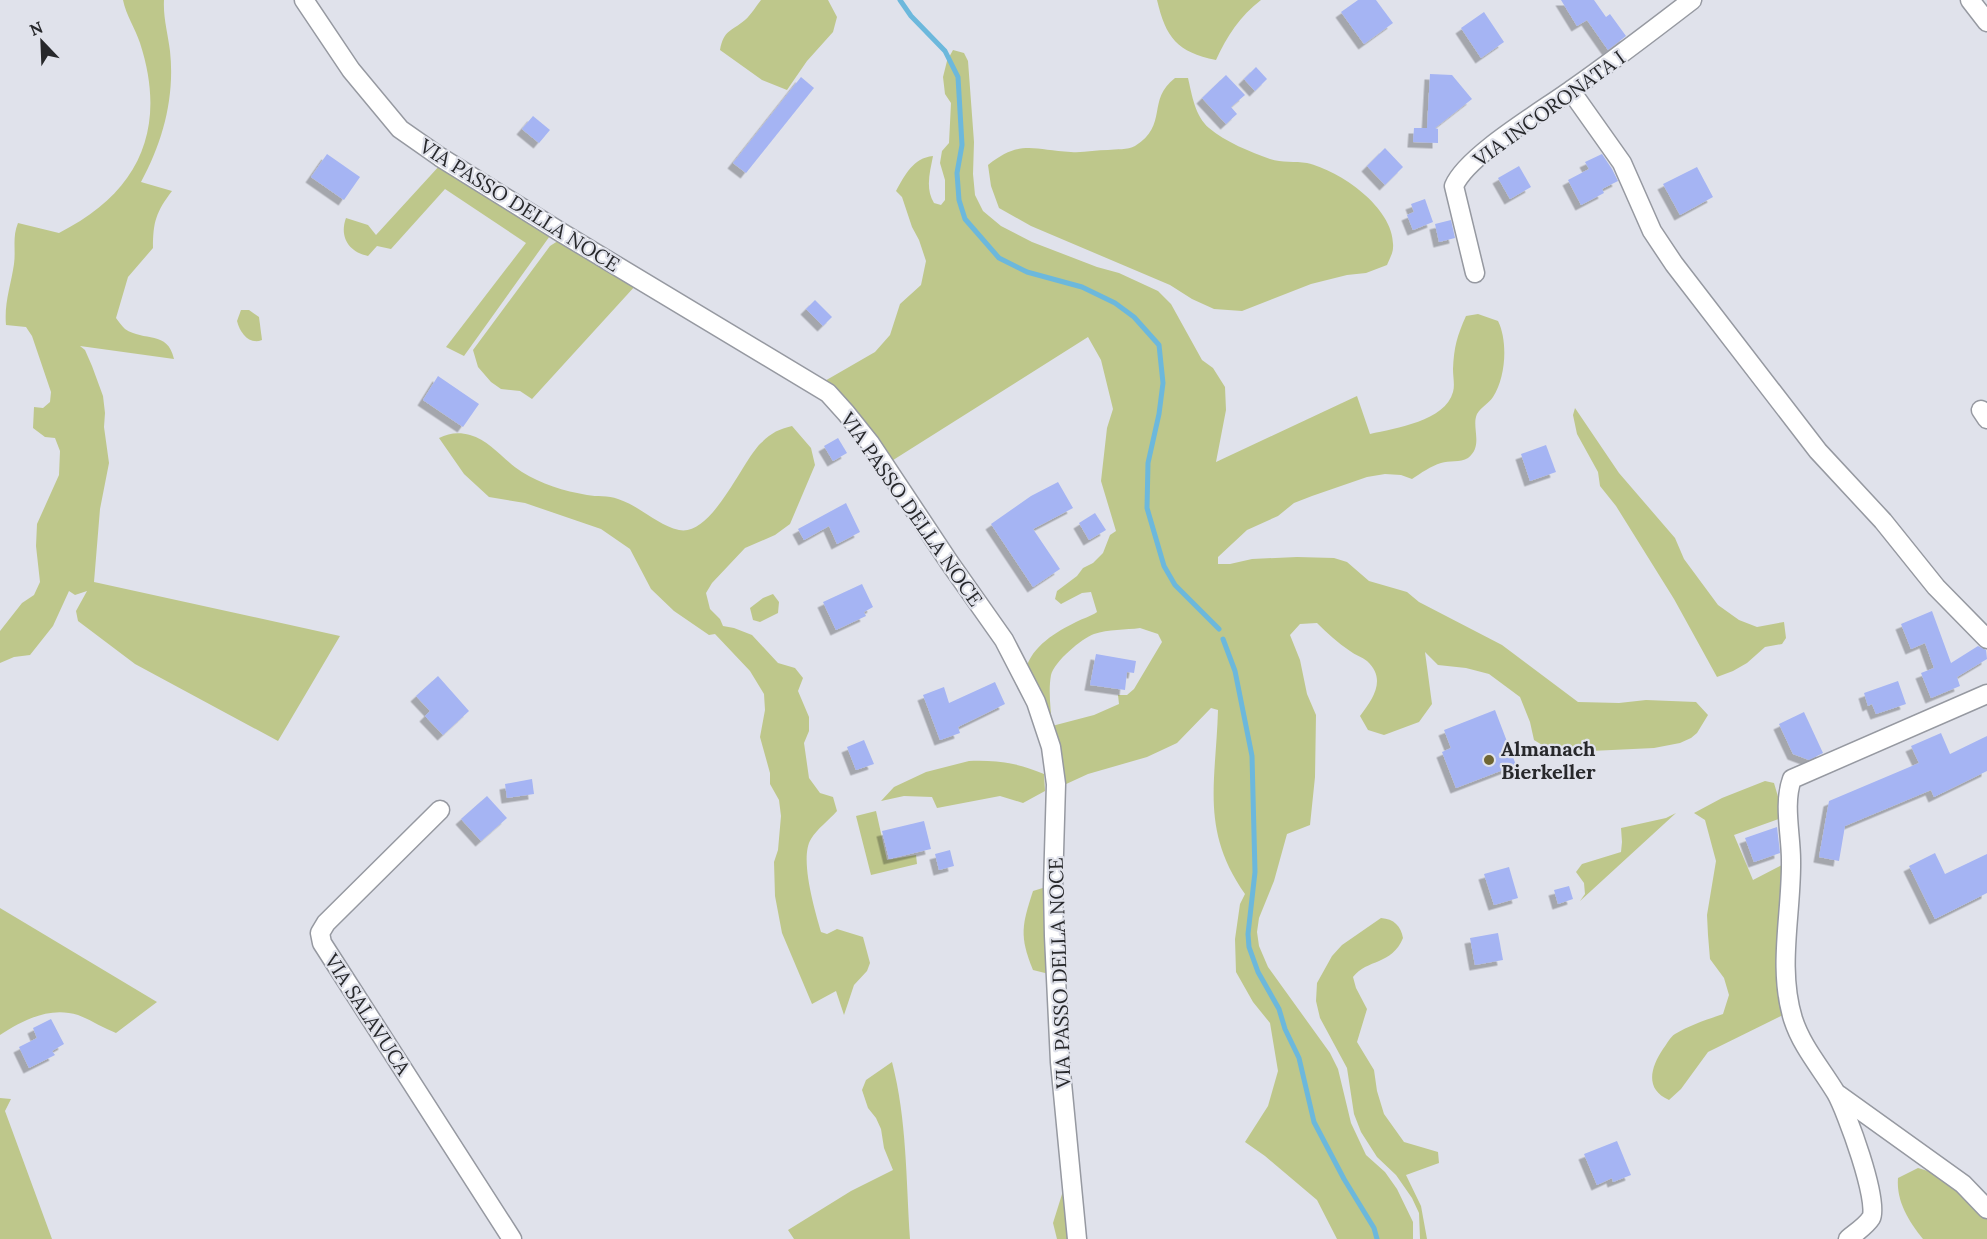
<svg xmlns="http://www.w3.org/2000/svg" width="1987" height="1239" font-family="Lora,serif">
<defs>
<filter id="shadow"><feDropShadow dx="-5.5" dy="5.5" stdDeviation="0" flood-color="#0004"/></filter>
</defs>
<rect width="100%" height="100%" fill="#e0e2eb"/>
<g fill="#bec78b" fill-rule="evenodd">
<path d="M123 0H164C163 18 168 34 170 51 175 97 163 142 141 182L172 191C156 212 153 222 153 248L128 277 116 318C118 321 122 326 125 329 144 342 168 330 174 359L80 346 85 350 92 366 103 396 105 413 104 427 109 463 100 509 94 582 340 636 278 741 135 664 78 621 76 611 87 591 75 595 69 591 53 626 30 655 14 657 0 663V631L22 603 34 595 40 582 36 546 37 524 59 475 60 451 55 438 45 437 33 428 34 407 43 408 50 402 51 392 32 336 26 327 6 325C4 303 11 285 14 264 16 250 12 237 18 223L59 233C139 193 168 129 140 43 135 28 126 15 123 0Z"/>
<path d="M761 0H828L837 17 833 32 807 61 787 90 762 80 720 50C724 29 731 32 745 20 751 15 756 6 761 0Z"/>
<path d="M1157 0H1261C1240 16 1227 36 1216 60 1177 52 1166 38 1157 0Z"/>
<path d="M953 50 964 53 968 61 974 142 973 174 975 195 983 211 1001 226 1032 242 1097 267 1119 273 1158 291 1171 304 1202 360 1213 368 1225 387 1226 410 1216 462 1357 396 1370 434C1396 428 1445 421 1453 392 1455 385 1453 377 1453 369 1454 347 1457 336 1466 316L1478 314 1498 321C1508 341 1506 377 1493 397 1489 403 1481 407 1477 414 1471 427 1484 446 1468 458 1460 463 1449 460 1441 463 1431 466 1421 473 1412 479L1401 475 1385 474 1367 477 1312 496 1294 503 1278 516 1247 530 1218 557V564H1230L1252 559 1297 557 1334 558 1347 562 1369 581 1407 592 1419 602 1502 645 1578 702 1619 703 1646 700 1696 702 1708 715 1697 733 1691 738 1680 743 1654 748 1591 751 1569 756 1552 751 1534 740 1530 722 1520 697 1489 674 1466 668 1438 665 1425 652 1432 704 1419 722 1384 735 1368 730 1360 716C1373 699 1387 679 1367 661 1362 657 1355 655 1350 651 1338 643 1327 633 1317 623L1300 624 1290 635 1300 660 1307 694 1316 715 1315 777 1310 825 1287 834 1274 881 1259 918 1257 932 1259 946 1268 967 1330 1053 1338 1069 1351 1123 1366 1155 1385 1172 1397 1189 1413 1222V1239H1337L1317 1200 1265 1156 1245 1142 1268 1106 1278 1071 1270 1023 1253 1002 1236 972 1235 939 1240 904 1245 894C1200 830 1216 782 1218 710L1211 708 1177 743 1147 757 1088 774 1064 785 1026 669C1032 646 1056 632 1076 622 1083 618 1090 617 1097 612L1091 592 1082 593 1061 604 1055 599 1057 591 1077 576 1083 568 1093 563 1103 553 1110 535 1116 531 1101 481 1107 428 1113 409 1101 360 1088 337 890 462 823 382 875 352 890 335 900 304 921 285 926 261 919 240 912 227 902 197 896 191C905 175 913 158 933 156 930 172 925 188 934 203L941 205 945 200V180L940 163 942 151 949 143 951 103 945 94 943 77 947 61ZM1140 628 1158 634 1162 642 1134 689 1127 695H1118L1119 704 1094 715 1052 726C1051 709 1048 692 1051 675 1054 662 1082 638 1094 634 1108 629 1126 630 1140 628Z"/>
<path d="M1175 78H1188C1192 95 1195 116 1209 128 1225 142 1251 152 1270 159 1282 163 1295 161 1307 163 1341 171 1396 209 1393 248 1393 253 1389 260 1387 265L1366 273 1347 275 1311 284 1242 311 1214 309 1192 299 1170 285 1031 226 999 208 991 186 988 165C1021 139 1033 150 1071 152 1083 153 1096 150 1108 150 1116 149 1128 150 1135 146 1169 125 1146 100 1175 78Z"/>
<path d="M441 164 552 233 464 356 446 347 526 243 445 189 391 249 377 246 368 256C349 252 339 237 346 218L368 225 376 235Z"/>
<polygon points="564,237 636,285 532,399 520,391 501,389 491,382 478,367 473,350 550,246"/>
<path d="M241 310H249L259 317 262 340C249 345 240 333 237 321Z"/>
<polygon points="1575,408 1619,473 1675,538 1684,559 1718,605 1739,620 1757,627 1784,622 1786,638 1782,644 1765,647 1747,663 1733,671 1717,677 1674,599 1616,506 1600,486 1598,472 1577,434 1573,415"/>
<path d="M792 426 811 448 815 465 790 524 775 535 745 548 712 583 706 593 710 609 720 619 723 626 734 628 752 635 778 663 795 668 803 678 798 691 809 717V731L804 743 809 778 820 793 833 797 837 811C829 820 817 829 811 839 799 858 815 911 821 932L827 934 837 929 863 937 870 963 867 971 854 985 844 1015 836 991 812 1004 782 933 775 896 774 862 778 850 781 816 779 800 770 784V773L760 737 765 710 764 694 750 671 715 634 709 635 674 611 651 589 630 549 601 529 525 503 489 497 464 474 439 438C449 433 459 432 470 435 491 441 504 461 522 472 541 484 564 491 587 495 597 497 608 495 618 499 640 506 657 525 679 530 712 537 742 461 761 443 771 433 779 429 792 426Z"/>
<polygon points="773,594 779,602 778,613 760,622 753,620 750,608 763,598"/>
<path d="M969 761C997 760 1019 763 1044 774L1045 791 1023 803 1000 796 937 808 932 797 904 796 881 801 894 787 926 772Z"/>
<path d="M1765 781 1774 783 1784 817 1734 835 1753 880 1786 863 1785 1014 1708 1052 1681 1089 1669 1100C1644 1089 1651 1067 1663 1049 1667 1044 1670 1037 1675 1034 1690 1025 1706 1020 1723 1014L1729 995 1724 978 1710 959 1708 935 1707 915 1716 861 1705 820 1694 813 1722 798Z"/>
<polygon points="876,811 887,860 916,855 917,864 871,875 856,816"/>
<polygon points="1676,813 1580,901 1585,894 1584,883 1576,872 1582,864 1621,852 1622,842 1621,828 1666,818"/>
<path d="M1046 887 1053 975 1033 970C1019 936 1022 925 1033 891Z"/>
<path d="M0 908 157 1002 116 1033C103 1028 91 1020 78 1015 50 1006 23 1020 0 1035Z"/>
<path d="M1381 918C1394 919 1401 926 1403 938 1392 965 1367 959 1353 977L1356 988 1367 1009 1357 1042 1374 1070 1377 1091 1384 1114 1404 1142 1438 1152 1439 1163 1406 1175 1421 1206 1427 1239H1420L1419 1213 1412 1198 1396 1175 1377 1157 1361 1132 1354 1114 1347 1068 1320 1018 1316 1001 1317 983 1332 956 1342 945Z"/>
<path d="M892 1062C907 1120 906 1180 910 1239H794L788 1230 851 1191 893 1170 884 1148 881 1129 876 1118 868 1108 862 1090 866 1080Z"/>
<polygon points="0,1098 11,1099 5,1111 52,1239 0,1239"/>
<path d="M1918 1168C1946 1175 1968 1198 1987 1219V1239H1923C1909 1222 1896 1201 1898 1178Z"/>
<polygon points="1064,1173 1072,1239 1057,1239 1053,1223 1063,1191"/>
</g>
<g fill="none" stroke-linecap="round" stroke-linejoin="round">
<g stroke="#6cb8dc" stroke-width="5">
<polyline points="900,0 911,16 945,51 958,77 962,145 957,173 959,200 965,219 999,258 1027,272 1082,287 1115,303 1134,317 1159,345 1163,383 1159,414 1148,463 1147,508 1164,566 1175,585 1219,629"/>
<polyline points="1223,639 1235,671 1252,756 1255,872 1248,934 1249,947 1258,972 1279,1009 1285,1029 1299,1058 1314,1122 1344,1179 1374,1228 1377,1239"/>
</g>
</g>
<g fill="#a5b4f3" filter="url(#shadow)">
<polygon points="1358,0 1376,0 1393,23 1364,44 1341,12"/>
<polygon points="1561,0 1594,0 1606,17 1610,14 1626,36 1608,50 1587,20 1577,26"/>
<polygon points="1484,12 1504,42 1481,58 1461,28"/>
<polygon points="1256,67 1267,79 1255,91 1244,79"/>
<polygon points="1430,74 1452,75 1472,99 1435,128 1438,129 1438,143 1413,142 1414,128 1427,128"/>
<polygon points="1226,75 1245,95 1231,107 1237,114 1226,124 1202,98"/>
<polygon points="801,77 814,88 746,173 733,163"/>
<polygon points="533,116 550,130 539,143 522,129"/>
<polygon points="1385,148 1403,167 1385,185 1367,166"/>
<polygon points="327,154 360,177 344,200 311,177"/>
<polygon points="1602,154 1612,169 1618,181 1602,189 1604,193 1581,205 1568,180 1589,169 1585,162"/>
<polygon points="1519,166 1531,187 1510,199 1498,178"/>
<polygon points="1697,167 1713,197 1680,215 1663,184"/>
<polygon points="1425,199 1433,222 1413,230 1407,215 1414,212 1411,204"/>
<polygon points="1451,220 1455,238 1439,242 1435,224"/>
<polygon points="815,300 832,317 823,326 806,309"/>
<polygon points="438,376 479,404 463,427 423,400"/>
<polygon points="838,438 847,453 833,461 824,446"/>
<polygon points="1546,445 1556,472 1530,481 1521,454"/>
<polygon points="1058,482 1073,508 1033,529 1060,569 1033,587 991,524 1031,496"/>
<polygon points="846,503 860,532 837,544 829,526 804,540 798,529"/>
<polygon points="1095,513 1106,530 1089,540 1079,523"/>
<polygon points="862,584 873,607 864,612 866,616 836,630 823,602"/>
<polygon points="1932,611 1951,663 1978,646 1986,650 1987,659 1957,677 1960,686 1931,698 1921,673 1934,668 1925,643 1911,649 1901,624"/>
<polygon points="1096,654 1136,661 1134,673 1127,672 1125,690 1090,685"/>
<polygon points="438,676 469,711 443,735 425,716 430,711 416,696"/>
<polygon points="1898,681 1906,704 1876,714 1872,704 1868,706 1864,693"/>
<polygon points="995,682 1005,704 958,727 960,733 940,740 923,695 944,687 949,703"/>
<polygon points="1495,710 1516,765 1456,788 1442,752 1451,748 1444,730"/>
<polygon points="1804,712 1823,753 1809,760 1793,754 1779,724"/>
<polygon points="1941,733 1950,754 1987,736 1987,771 1934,797 1931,790 1845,826 1839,861 1819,857 1829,801 1919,763 1911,746"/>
<polygon points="864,740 874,764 856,770 847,747"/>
<polygon points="532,779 534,794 507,798 505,784"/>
<polygon points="487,796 507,818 481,841 461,819"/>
<polygon points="924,821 931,849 889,859 882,831"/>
<polygon points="1777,827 1780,853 1754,862 1745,838"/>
<polygon points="950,850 954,866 939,870 935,854"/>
<polygon points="1935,853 1945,874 1987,854 1987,893 1935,919 1909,866"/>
<polygon points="1509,867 1518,898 1494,905 1484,874"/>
<polygon points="1569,886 1573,899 1558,904 1554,890"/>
<polygon points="1498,933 1503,960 1475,965 1470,938"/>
<polygon points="51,1019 64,1044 52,1051 55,1055 29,1068 19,1047 37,1038 33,1028"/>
<polygon points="1617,1141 1631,1175 1613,1182 1612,1178 1597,1185 1584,1154"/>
</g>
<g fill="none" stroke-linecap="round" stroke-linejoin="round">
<g stroke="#9699a1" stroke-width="21">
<g id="minor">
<polyline points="304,0 351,70 400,129 440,157 562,233 828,393 846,413 870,443 949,562 1004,640 1036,702 1051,747 1056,784 1053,887 1054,936 1060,1062 1077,1239"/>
<polyline points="1970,0 1987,22"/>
<polyline points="1571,91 1622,163 1652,231 1674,264 1818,451 1883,521 1936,587 1987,639"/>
<path d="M1475 273 1454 186C1467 155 1544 110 1574 88 1614 60 1653 30 1692 0"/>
<polyline points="1981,410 1987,419"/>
<polyline points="440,810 326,923 320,933 322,943 512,1239"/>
<polyline points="1839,1095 1963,1184 1987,1209"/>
<path d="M1848 1239C1855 1233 1866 1226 1871 1218 1880 1203 1846 1110 1836 1093 1821 1068 1802 1047 1793 1019 1777 967 1792 912 1791 860 1791 834 1783 804 1792 779L1987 694"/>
</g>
</g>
<use href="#minor" stroke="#fff" stroke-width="18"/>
</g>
<circle fill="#6f6633" stroke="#e0e2eb" stroke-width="2" cx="1489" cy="760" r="6"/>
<g text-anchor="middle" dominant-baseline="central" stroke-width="4.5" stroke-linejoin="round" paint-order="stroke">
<g font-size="20" fill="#27282b" stroke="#e0e2eb">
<text transform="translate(1549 108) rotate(-36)">VIA INCORONATA I</text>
<text transform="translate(520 205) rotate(32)">VIA PASSO DELLA NOCE</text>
<text transform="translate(912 509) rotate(55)">VIA PASSO DELLA NOCE</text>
<text transform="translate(1059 973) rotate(-92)">VIA PASSO DELLA NOCE</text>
<text transform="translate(368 1014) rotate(57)">VIA SALAVUCA</text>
</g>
<g font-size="20" font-weight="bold" fill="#27282b" stroke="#e0e2eb" text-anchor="start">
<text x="1501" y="748">Almanach<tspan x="1501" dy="23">Bierkeller</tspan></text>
</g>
</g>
<g transform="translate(42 42) rotate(337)" stroke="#e0e2eb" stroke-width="4.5" paint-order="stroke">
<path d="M0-4.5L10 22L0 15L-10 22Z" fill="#27282b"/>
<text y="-9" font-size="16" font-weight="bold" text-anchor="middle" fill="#27282b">N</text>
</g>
</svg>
